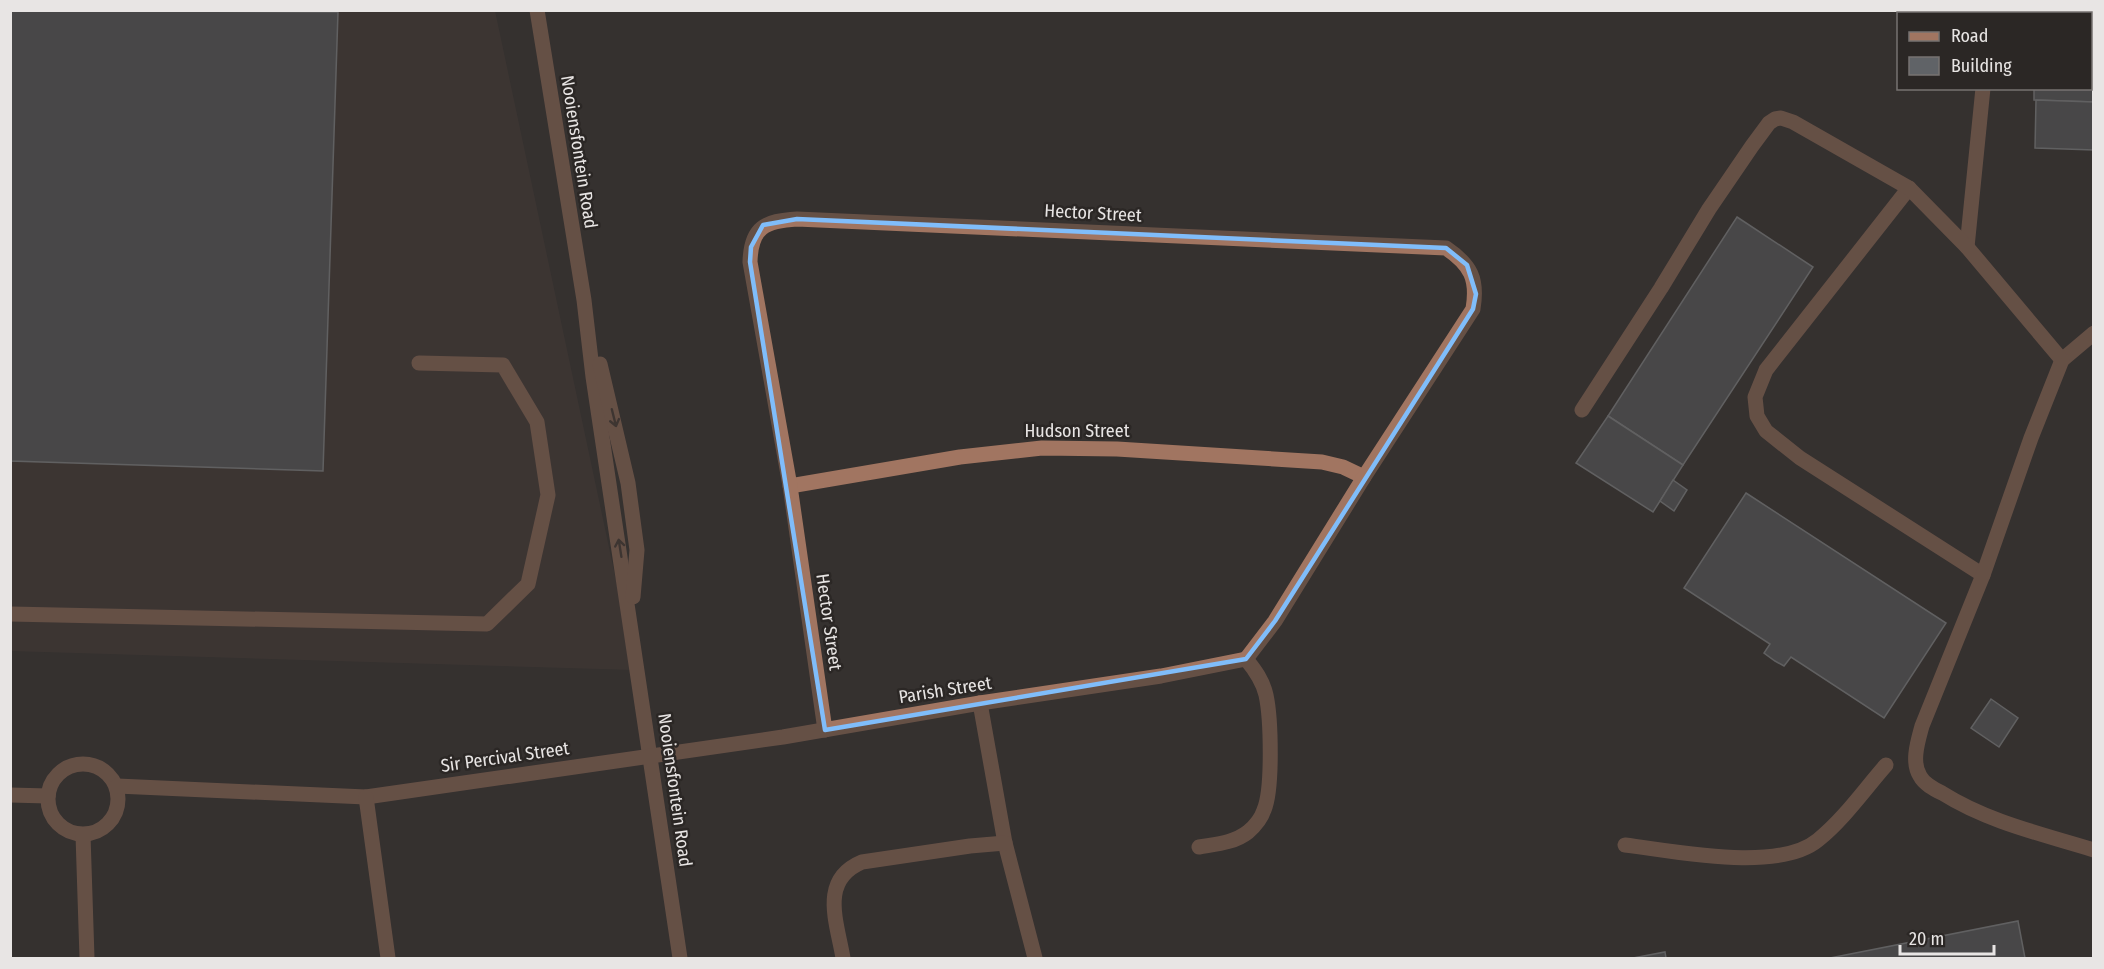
<svg xmlns="http://www.w3.org/2000/svg" width="2104" height="969" font-family="'Fira Sans Condensed',sans-serif">
<rect width="100%" height="100%" fill="#35312f"/>
<polygon fill="#463b37" points="11,11 495,11 635,670 11,651"/>
<g fill="#606367" stroke="#96999d" stroke-width="1.5">
<polygon points="10,10 338,12 323,471 10,461"/>
<polygon points="2037,10 2094,10 2094,102 2034,100 2034,88 2090,88 2090,14 2037,14"/>
<polygon points="2036,100 2094,102 2094,150 2035,148"/>
<polygon points="1737,217 1813,267 1683,465 1608,416"/>
<polygon points="1608,416 1683,465 1653,512 1576,463"/>
<polygon points="1673,480 1687,490 1674,511 1660,501"/>
<polygon points="1746,493 1946,623 1884,718 1791,657 1784,666 1775,661 1764,653 1770,644 1684,588"/>
<polygon points="1991,699 2018,718 1999,747 1971,728"/>
<polygon points="2018,921 2025,958 1830,958"/>
<polygon points="1665,952 1666,958 1633,958"/>
</g>
<g fill="none" stroke-linecap="round" stroke-linejoin="round">
<g stroke="#a17561" stroke-width="15">
<polyline points="537,10 584,300 593,377 680,958"/>
<polyline points="1990,14 1990,10"/>
<polyline points="1909,188 1766,370 1755,397 1757,416 1766,431 1800,458 1983,575"/>
<polyline points="1967,247 1983,88"/>
<path d="M2094 333 2062 360 2031 438 1983 575 1922 726C1918 741 1911 762 1920 776 1924 784 1934 789 1942 793 1988 822 2042 834 2094 850"/>
<polyline points="600,364 628,483 637,550 633,597"/>
<polyline points="1582,410 1661,288 1709,209 1752,146 1769,123 1775,119 1781,118 1793,122 1909,188 1967,247 2062,360"/>
<polyline points="790,486 960,457 1042,448 1117,449 1322,462 1343,467 1364,477"/>
<polyline points="10,614 487,624 528,584 548,495 537,422 503,365 419,363"/>
<polyline points="980,703 1005,843 1035,958"/>
<path d="M825 730 790 486 750 262C751 227 765 221 797 219L1446 248C1471 265 1478 279 1473 309L1364 477 1275 621 1246 659"/>
<circle cx="83" cy="799" r="35"/>
<polyline points="117,786 366,797 783,737 980,703 1161,676 1246,659"/>
<polyline points="10,795 48,796"/>
<polyline points="366,797 388,958"/>
<polyline points="83,835 87,958"/>
<path d="M1625 845C1675 851 1778 873 1818 840 1844 819 1864 790 1886 765"/>
<path d="M1199 847C1216 844 1234 843 1248 832 1255 826 1261 819 1264 810 1273 789 1271 718 1266 695 1263 681 1255 670 1246 659"/>
<path d="M843 958C837 922 819 880 862 862L970 846 1005 843"/>
</g>
</g>
<defs><path id="oneway-shaft" d="M-6 0H5M1.5-3L5.5 0L1.5 3" fill="none" stroke-width="1.6" stroke-linecap="round" stroke-linejoin="round" transform="scale(1.5)"/></defs>
<g stroke="#483a34">
<use href="#oneway-shaft" transform="translate(614 418) rotate(76)"/>
<use href="#oneway-shaft" transform="translate(620 548) rotate(-99)"/>
</g>
<path d="M0 0H2104V969H0ZM797 219 1446 248 1467 265 1476 294 1473 309 1275 621 1246 659 825 730 750 262 751 247 763 225Z" fill="#35312f" fill-opacity=".55" fill-rule="evenodd"/>
<path fill="none" stroke="#80bdfa" stroke-width="4.5" stroke-linejoin="round" d="M797 219 1446 248 1467 265 1476 294 1473 309 1275 621 1246 659 825 730 750 262 751 247 763 225Z"/>
<g text-anchor="middle" dominant-baseline="central" stroke-width="5" stroke-linejoin="round" paint-order="stroke">
<g font-size="18" fill="#e8e5e4" stroke="#2b2725">
<text transform="translate(579 152) rotate(81)">Nooiensfontein Road</text>
<text transform="translate(1093 213) rotate(3)">Hector Street</text>
<text x="1077" y="431">Hudson Street</text>
<text transform="translate(829 622) rotate(82)">Hector Street</text>
<text transform="translate(945 690) rotate(-9)">Parish Street</text>
<text transform="translate(505 757) rotate(-8)">Sir Percival Street</text>
<text transform="translate(675 790) rotate(82)">Nooiensfontein Road</text>
</g>
</g>
<rect width="2104" height="969" fill="none" stroke="#e8e5e4" stroke-width="24"/>
<rect x="1897" y="12" width="195" height="78" fill="#2b2725" stroke="#777371" stroke-width="1.5"/>
<rect x="1909" y="32" width="30" height="9" fill="#a17561" stroke="#777371" stroke-width="1.5"/>
<text x="1951" y="42" font-size="18" fill="#e8e5e4">Road</text>
<rect x="1909" y="57" width="30" height="18" fill="#606367" stroke="#777371" stroke-width="1.5"/>
<text x="1951" y="72" font-size="18" fill="#e8e5e4">Building</text>
<path d="M1900 945v9h94v-9" fill="none" stroke="#e8e5e4" stroke-width="3"/>
<text x="1909" y="945" font-size="18" fill="#e8e5e4" stroke="#2b2725" stroke-width="4.5" paint-order="stroke">20 m</text>
</svg>
